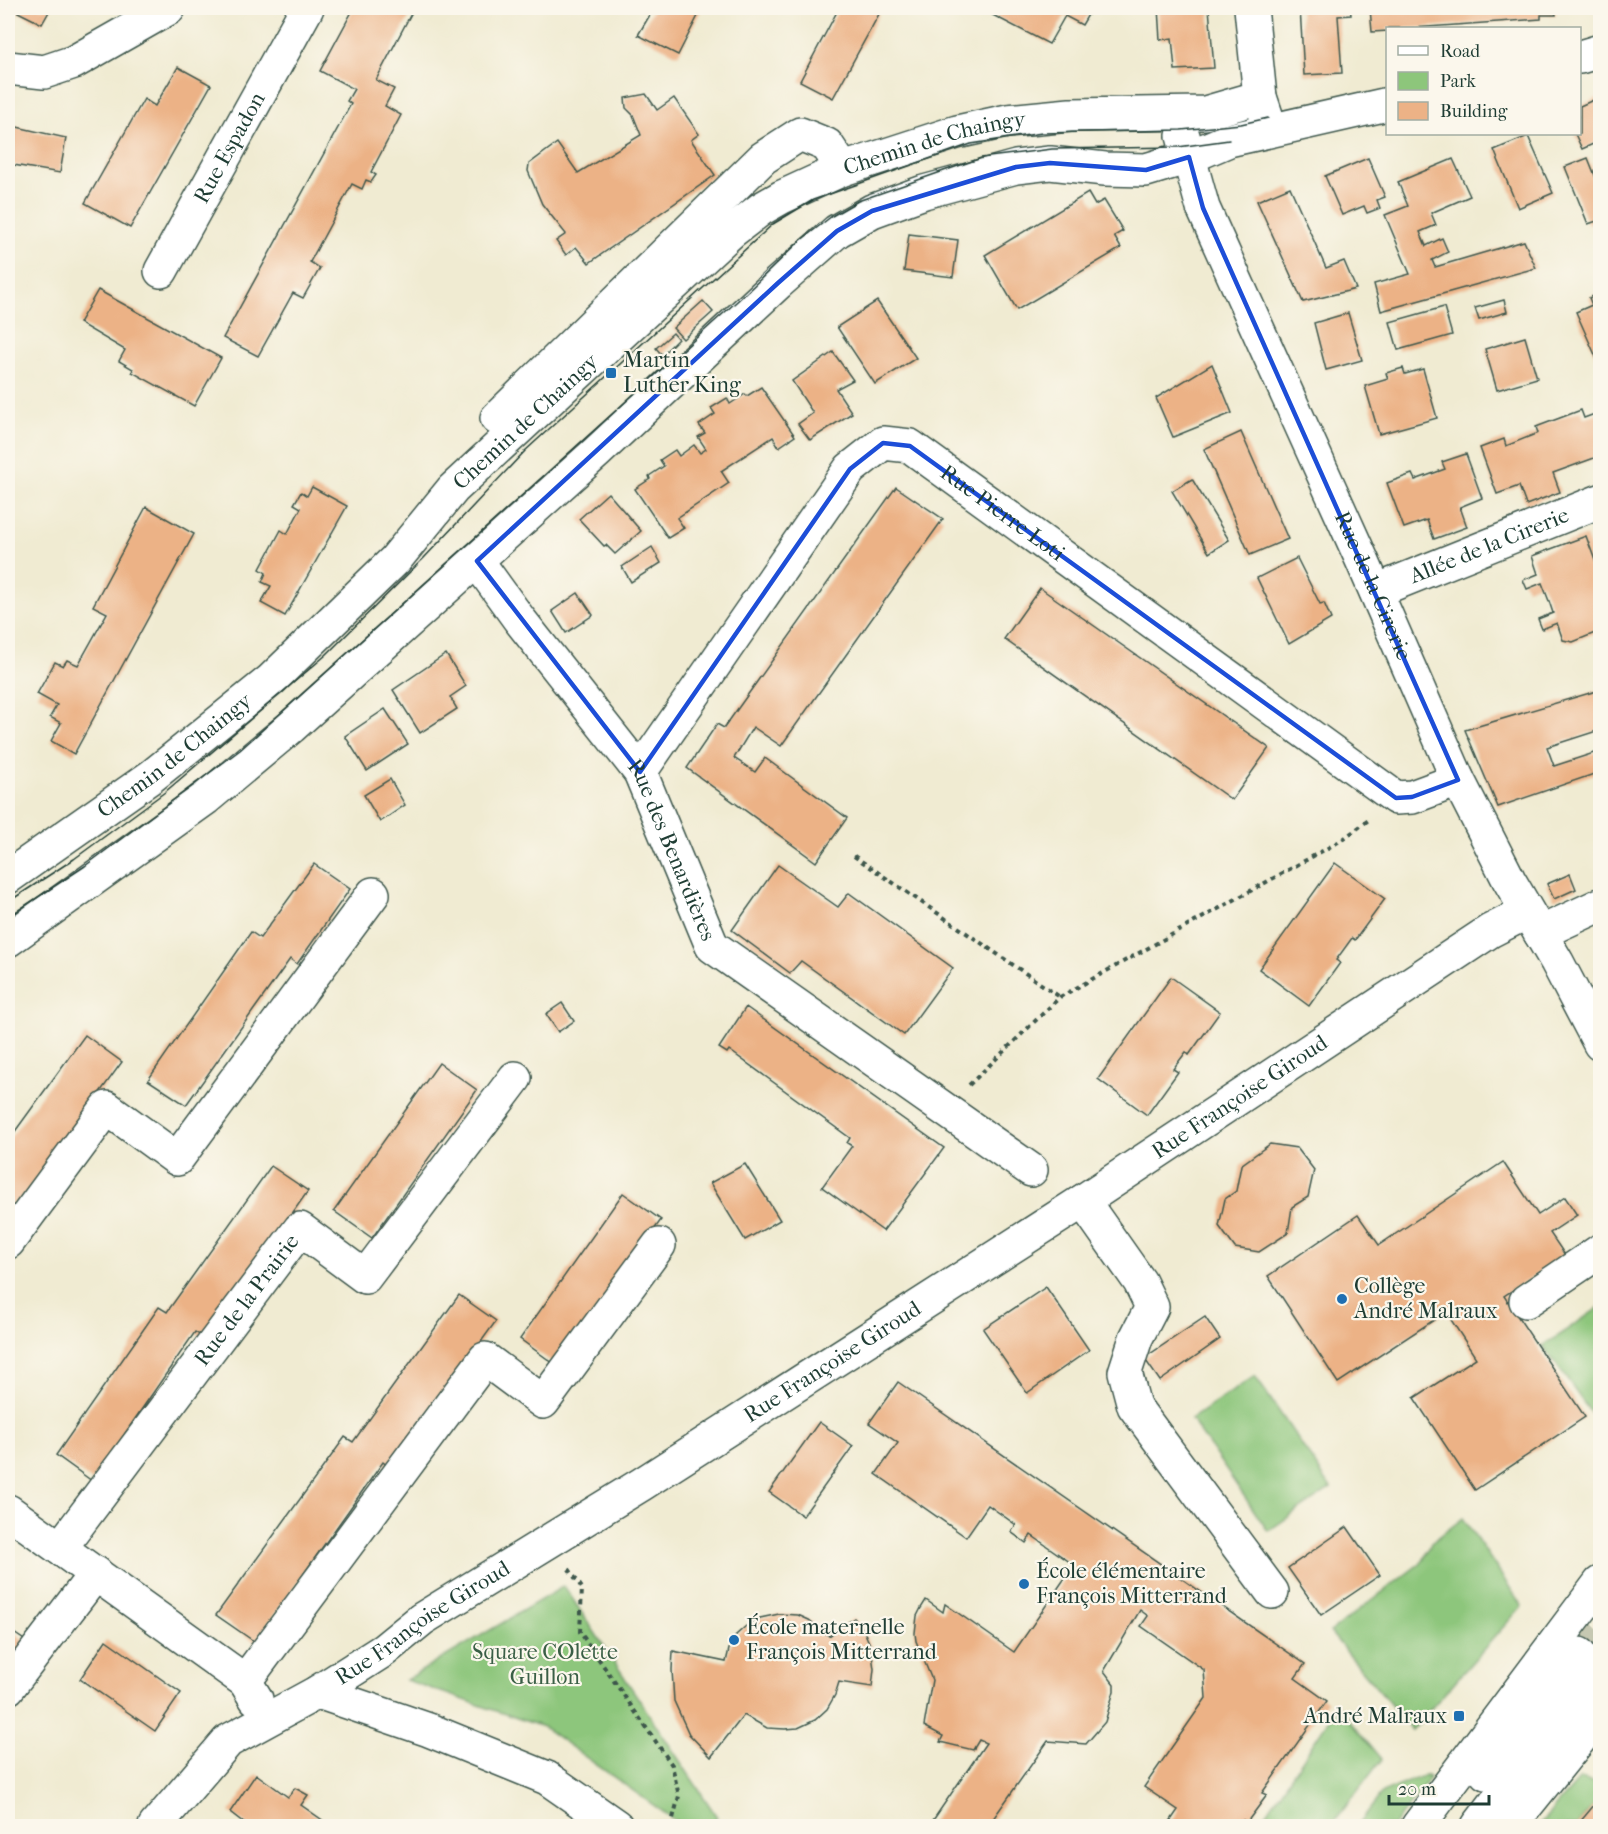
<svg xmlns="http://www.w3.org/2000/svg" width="1608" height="1834" font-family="'IM FELL French Canon',serif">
<rect width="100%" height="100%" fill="#fbf7ec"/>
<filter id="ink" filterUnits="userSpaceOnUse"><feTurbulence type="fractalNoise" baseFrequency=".0167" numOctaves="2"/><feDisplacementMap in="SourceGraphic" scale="12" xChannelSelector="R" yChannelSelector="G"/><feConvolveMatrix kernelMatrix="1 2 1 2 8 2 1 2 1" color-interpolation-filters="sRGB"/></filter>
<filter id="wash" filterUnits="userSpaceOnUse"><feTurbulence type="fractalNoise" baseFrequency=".008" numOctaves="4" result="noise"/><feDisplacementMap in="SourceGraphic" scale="24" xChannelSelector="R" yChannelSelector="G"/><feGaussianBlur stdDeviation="1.35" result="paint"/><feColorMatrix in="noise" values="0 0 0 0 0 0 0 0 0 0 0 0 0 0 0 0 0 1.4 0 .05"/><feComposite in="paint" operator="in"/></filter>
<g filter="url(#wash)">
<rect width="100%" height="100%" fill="#f0ebd2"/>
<g fill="#8dc67b" stroke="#568258" stroke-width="1.5">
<polygon points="1600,1307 1600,1421 1598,1423 1543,1346"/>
<polygon points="1255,1376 1331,1488 1268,1531 1191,1419"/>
<polygon points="1463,1518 1522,1606 1412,1730 1330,1632 1423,1561 1431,1543"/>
<polygon points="564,1586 717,1817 709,1826 683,1826 543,1727 406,1680"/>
<polygon points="1338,1706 1382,1759 1331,1826 1268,1826 1261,1822"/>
<polygon points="1425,1775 1430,1778 1393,1826 1357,1826 1382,1793"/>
<polygon points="1580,1779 1600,1784 1600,1798 1576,1826 1538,1826"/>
</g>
<g id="blocks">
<g fill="#ecb286">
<polygon points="10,8 51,8 42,24"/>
<polygon points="354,8 414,8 376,80 394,89 385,106 401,115 371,172 376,175 371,182 366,180 362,189 352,184 310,262 320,268 303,298 293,293 258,356 223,338 351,104 347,101 354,89 320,71"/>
<polygon points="654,8 702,8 678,55 638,35"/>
<polygon points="839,8 866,8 879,14 833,98 800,81"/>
<polygon points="979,8 1092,8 1082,25 1065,16 1049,44"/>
<polygon points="1158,8 1209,8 1214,68 1175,70 1172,38 1160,40"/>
<polygon points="1300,8 1350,8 1351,15 1338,16 1342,73 1304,75"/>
<polygon points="1370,8 1555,8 1556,15 1541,15 1541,19 1413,28 1388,28 1388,31 1372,32"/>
<polygon points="178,67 211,85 130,228 85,203 144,99 155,106"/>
<polygon points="646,94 657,110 674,98 699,134 691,140 715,175 589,263 576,247 566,255 556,241 566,234 542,204 528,171 529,164 557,143 578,173 641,135 633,115 626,108 625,98"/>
<polygon points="1600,97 1600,141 1582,149 1575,134 1580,134 1580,106"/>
<polygon points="8,125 66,138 60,173 8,164"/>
<polygon points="1528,136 1553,193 1518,208 1494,150"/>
<polygon points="1368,158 1385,197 1377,200 1380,208 1367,213 1364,206 1342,215 1325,176"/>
<polygon points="1588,158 1600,188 1600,220 1588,224 1565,167"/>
<polygon points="1453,159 1470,196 1431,213 1436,225 1420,232 1426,246 1442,238 1448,252 1432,260 1435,267 1524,241 1536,268 1381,311 1374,284 1410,274 1385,215 1408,206 1398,182"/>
<polygon points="1290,187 1326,268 1344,261 1356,289 1303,302 1257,201"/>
<polygon points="1088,193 1095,205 1104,200 1123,231 1114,236 1121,248 1017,310 985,255"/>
<polygon points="909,234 958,240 953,277 904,271"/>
<polygon points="98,290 221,358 194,406 132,372 133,369 119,361 125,350 79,323"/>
<polygon points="1600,293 1600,366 1576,312 1592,305 1589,298"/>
<polygon points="1504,300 1507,312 1479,320 1475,308"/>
<polygon points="703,301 713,312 683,339 673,328"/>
<polygon points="877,301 916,358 875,384 837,327"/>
<polygon points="1444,307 1452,335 1398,350 1390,322"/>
<polygon points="1348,313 1362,360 1326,370 1314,323"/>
<polygon points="673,333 678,339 662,355 656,348"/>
<polygon points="1525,337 1537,378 1497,390 1485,349"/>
<polygon points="833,352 853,380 836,389 852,413 810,440 798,424 813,413 792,381"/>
<polygon points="1212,364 1232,413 1173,437 1156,398"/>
<polygon points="1403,368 1405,374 1423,369 1437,418 1379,434 1365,386 1388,379 1386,373"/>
<polygon points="761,387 795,436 779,447 773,437 721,471 729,483 677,518 684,528 668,538 635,489 650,479 649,476 664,466 660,460 675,450 679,456 694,445 700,453 706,449 698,437 705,433 699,425 715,414 711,408 727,398 730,404 745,394 747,396"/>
<polygon points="1581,410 1584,418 1600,412 1600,467 1597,457 1553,473 1560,492 1526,505 1519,486 1497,494 1480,448 1504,439 1506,446 1538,433 1536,427"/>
<polygon points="1241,432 1288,539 1250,555 1204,449"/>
<polygon points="1466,454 1482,498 1460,507 1467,527 1434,539 1427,520 1404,528 1387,483 1412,474 1415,480 1445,469 1442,462"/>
<polygon points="1192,479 1229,540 1209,553 1172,491"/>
<polygon points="312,487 347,506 285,616 261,603 271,586 262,582 266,573 260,569 281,530 287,534 301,508 294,504 301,492 307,496"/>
<polygon points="896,487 943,519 781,746 753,727 734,758 755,772 765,758 847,818 816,862 687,768 717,724 724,728"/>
<polygon points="608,493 641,531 615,554 606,545 604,546 579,519"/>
<polygon points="146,507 194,534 74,754 51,741 61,723 50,717 57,705 37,694 55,662 63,666 67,660 78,665 107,613 93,606"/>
<polygon points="1586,536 1600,574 1600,631 1573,642 1563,640 1557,623 1542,629 1538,619 1553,613 1549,601 1542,583 1527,589 1523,580 1538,574 1532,556"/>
<polygon points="652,547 661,563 631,582 622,567"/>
<polygon points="1297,558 1320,604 1324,603 1331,619 1289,644 1257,578"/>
<polygon points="1040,588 1269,748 1232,800 1004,639"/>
<polygon points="578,593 593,615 566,633 552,611"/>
<polygon points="446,654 466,686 450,697 457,709 420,733 393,690"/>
<polygon points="1600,690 1600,730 1547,747 1554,766 1600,751 1600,772 1498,807 1465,730"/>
<polygon points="385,709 408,744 367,771 345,736"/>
<polygon points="390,779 405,805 380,822 364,795"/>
<polygon points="1335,863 1385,899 1355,940 1352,938 1336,960 1340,963 1309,1006 1259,969"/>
<polygon points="314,864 350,889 297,964 290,959 186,1105 148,1080 251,932 260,938"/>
<polygon points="778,865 838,907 849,893 953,968 904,1035 801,961 790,973 732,930"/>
<polygon points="1570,874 1576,889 1554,899 1547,884"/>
<polygon points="1171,977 1220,1012 1189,1055 1186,1052 1173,1069 1178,1072 1147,1115 1098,1079"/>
<polygon points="562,1003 574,1021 558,1032 546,1014"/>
<polygon points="746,1007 944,1148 883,1231 822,1187 852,1146 847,1143 850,1138 729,1050 727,1053 719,1048"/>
<polygon points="85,1035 122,1062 16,1208 8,1202 8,1141"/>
<polygon points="439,1063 477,1090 372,1238 334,1211"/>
<polygon points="1270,1144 1297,1148 1314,1170 1308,1197 1292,1207 1288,1233 1259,1252 1235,1248 1219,1226 1225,1199 1236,1191 1241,1165"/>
<polygon points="1503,1162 1538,1215 1565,1197 1577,1215 1550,1233 1565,1255 1504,1296 1585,1417 1475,1490 1414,1398 1476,1358 1446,1312 1338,1383 1268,1276 1358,1215 1379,1245"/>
<polygon points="745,1164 780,1220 745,1240 710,1183"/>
<polygon points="271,1166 308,1191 204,1338 195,1332 92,1481 56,1455 159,1307 167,1312"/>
<polygon points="623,1193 661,1220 557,1366 520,1339"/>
<polygon points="1046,1287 1089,1350 1027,1393 983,1329"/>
<polygon points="459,1295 496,1321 390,1468 383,1462 255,1642 216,1615 345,1437 353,1442"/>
<polygon points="1205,1317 1220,1339 1160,1381 1144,1358"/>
<polygon points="898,1382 1305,1664 1295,1678 1327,1701 1262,1793 1267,1795 1247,1822 1243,1820 1239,1826 1167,1826 1178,1810 1144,1787 1206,1698 1204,1670 1141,1626 1148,1616 1140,1610 1104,1671 1114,1684 1114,1691 1105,1722 1092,1737 1086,1744 1048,1741 988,1826 929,1826 986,1743 979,1740 973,1750 940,1742 943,1736 924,1726 932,1680 916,1641 915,1633 917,1616 921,1608 926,1600 943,1612 945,1604 1014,1652 1074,1565 1031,1535 1026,1543 1011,1532 1016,1525 988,1505 966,1537 876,1474 898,1443 869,1423"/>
<polygon points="819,1422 853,1446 803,1516 769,1492"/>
<polygon points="1347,1527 1380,1575 1321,1615 1288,1568"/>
<polygon points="779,1614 798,1615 809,1620 829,1636 854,1618 863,1629 871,1647 874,1669 872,1687 839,1682 835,1695 827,1709 815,1720 798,1728 785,1729 767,1728 744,1715 711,1757 689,1734 674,1701 672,1670 673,1651 726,1662 729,1649 736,1635 746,1626 760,1618"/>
<polygon points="8,1629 30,1644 8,1676"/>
<polygon points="106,1640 181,1693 155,1731 80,1679"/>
<polygon points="256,1774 288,1797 295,1788 308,1795 301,1805 331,1826 248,1826 230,1812"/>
<polygon points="1600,1798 1600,1826 1576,1826 1585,1816"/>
</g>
</g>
</g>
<g filter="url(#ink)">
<use href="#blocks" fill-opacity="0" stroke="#3e574c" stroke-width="1.5"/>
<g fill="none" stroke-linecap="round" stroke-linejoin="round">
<polyline stroke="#c6c8b2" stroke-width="33" stroke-dasharray="33 16" stroke-linecap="butt" points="1579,1654 1600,1633"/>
<g stroke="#3e574c" stroke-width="36">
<g id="minor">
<polyline points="1251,8 1260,97 1267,118"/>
<polyline points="1580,57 1600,51"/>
<polyline points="8,68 44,72 74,62 169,8"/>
<path id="s1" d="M1183 136 1203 208 1362 560 1458 780 1509 880 1557 962 1600 1044"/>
<path id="s2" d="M161 271 307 8"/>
<polyline points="497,418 763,158 800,134 827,145 843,169"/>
<path id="s3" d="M477 561 519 619 640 772 712 946 1031 1170"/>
<path id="s4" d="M1376 591 1600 501"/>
<path id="s5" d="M640 772 850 469 883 443 910 446 1396 798 1412 797 1458 780"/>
<path id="s6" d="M8 877 152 776 271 680 395 560 453 489 731 232 761 209 782 197 843 169 957 132 1007 121 1070 115 1205 113 1260 97"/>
<polyline points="1540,933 1600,905"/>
<polyline points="8,940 206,798 291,727 597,452 778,283 837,231 872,211 924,192 1016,167 1050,163 1105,169 1146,170 1189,157 1229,140 1388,104"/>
<polyline points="1083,1201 1140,1282 1152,1307 1136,1338 1125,1372 1134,1406 1272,1592"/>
<polyline points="8,1242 107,1108 177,1159 373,894"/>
<polyline points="1526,1301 1600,1251"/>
<polyline points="8,1511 245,1681 256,1699"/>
<path id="s7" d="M61 1547 300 1229 365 1277 515 1078"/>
<polyline points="245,1681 485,1359 543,1402 659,1245"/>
<polyline points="8,1688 96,1573"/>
<polyline points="318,1692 429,1730 547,1778 616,1826"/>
<path id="s8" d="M155 1826 228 1741 318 1692 384 1650 422 1619 642 1484 1083 1201 1490 931 1527 912"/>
<polyline points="1504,1826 1525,1807 1600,1714"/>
</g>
</g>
<g stroke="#3e574c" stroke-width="36">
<g id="major">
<polyline points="1486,1773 1579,1654"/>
<polyline points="1418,1826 1600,1583"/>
<polyline points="1478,1826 1600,1666"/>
</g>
</g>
<g stroke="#3e574c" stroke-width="4" stroke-dasharray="4.5 4.5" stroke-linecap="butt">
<polyline points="854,856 1060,997"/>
<polyline points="969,1085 1060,997 1342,840 1370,819"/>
<polyline points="569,1569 582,1588 580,1632 672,1765 679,1796 671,1826"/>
</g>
<use href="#minor" stroke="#fff" stroke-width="33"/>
<use href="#major" stroke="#fff" stroke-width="33"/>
<g stroke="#1f3d34" stroke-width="1.5">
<polyline points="8,902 74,859 165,792 326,655 424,558 525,451 773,224 813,200 971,144 1042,133 1181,130 1241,124 1268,118"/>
<polyline points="8,917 85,866 240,750 745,294 800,241 832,216 858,201 981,158 1052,149 1178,147 1229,140"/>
</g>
</g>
</g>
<path fill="none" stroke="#1d4ed8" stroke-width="4.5" stroke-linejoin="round" d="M1189 157 1203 208 1458 780 1412 797 1396 798 910 446 883 443 850 469 640 772 477 561 778 283 837 231 872 211 1016 167 1050 163 1146 170Z"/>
<g fill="#1f6fb2" stroke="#fbf7ec" stroke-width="2">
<rect x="605" y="367" width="12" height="12" rx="3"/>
<circle cx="1342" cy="1299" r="6"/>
<circle cx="1024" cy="1584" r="6"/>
<circle cx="734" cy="1640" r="6"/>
<rect x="1453" y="1710" width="12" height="12" rx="3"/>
</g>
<g text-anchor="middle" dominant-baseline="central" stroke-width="4.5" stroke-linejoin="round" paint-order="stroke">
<g font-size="22" fill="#1f3d34" stroke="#fbf7ec">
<text stroke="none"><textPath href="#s6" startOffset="1196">Chemin de Chaingy</textPath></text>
<text stroke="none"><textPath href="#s2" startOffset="141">Rue Espadon</textPath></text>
<text stroke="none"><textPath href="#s6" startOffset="692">Chemin de Chaingy</textPath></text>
<text stroke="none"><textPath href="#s5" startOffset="552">Rue Pierre Loti</textPath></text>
<text stroke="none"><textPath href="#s4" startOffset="122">Allée de la Cirerie</textPath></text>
<text stroke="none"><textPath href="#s1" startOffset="489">Rue de la Cirerie</textPath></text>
<text stroke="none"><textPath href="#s6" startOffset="206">Chemin de Chaingy</textPath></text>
<text stroke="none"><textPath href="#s3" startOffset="351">Rue des Benardières</textPath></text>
<text stroke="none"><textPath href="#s8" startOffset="1312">Rue Françoise Giroud</textPath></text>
<text stroke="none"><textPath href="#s7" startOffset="309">Rue de la Prairie</textPath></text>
<text stroke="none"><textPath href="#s8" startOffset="826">Rue Françoise Giroud</textPath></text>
<text stroke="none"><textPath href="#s8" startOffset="340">Rue Françoise Giroud</textPath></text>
</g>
<g font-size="22" fill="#1f3d34" stroke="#fbf7ec" text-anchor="start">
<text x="623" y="360">Martin<tspan x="623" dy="25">Luther King</tspan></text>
<text x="1354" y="1286">Collège<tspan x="1354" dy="25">André Malraux</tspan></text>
<text x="1036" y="1571">École élémentaire<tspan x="1036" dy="25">François Mitterrand</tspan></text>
<text x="746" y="1627">École maternelle<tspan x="746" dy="25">François Mitterrand</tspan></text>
<text x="1447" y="1716" text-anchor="end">André Malraux</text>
</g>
<g font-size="22" fill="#3a5f46" stroke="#fbf7ec">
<text x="545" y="1652">Square COlette<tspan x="545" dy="25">Guillon</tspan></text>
</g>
</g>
<rect width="1608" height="1834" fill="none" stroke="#fbf7ec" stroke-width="30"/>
<rect x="1386" y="27" width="195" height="108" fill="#fbf7ec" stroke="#a3ada2" stroke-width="1.5"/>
<rect x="1398" y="46" width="30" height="9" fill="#ffffff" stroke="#a3ada2" stroke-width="1.5"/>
<text x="1440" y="57" font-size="18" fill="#1f3d34">Road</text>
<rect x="1398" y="72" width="30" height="18" fill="#8dc67b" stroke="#a3ada2" stroke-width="1.5"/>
<text x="1440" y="87" font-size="18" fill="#1f3d34">Park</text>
<rect x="1398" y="102" width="30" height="18" fill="#ecb286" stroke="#a3ada2" stroke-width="1.5"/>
<text x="1440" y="117" font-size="18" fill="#1f3d34">Building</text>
<path d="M1389 1795v9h100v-9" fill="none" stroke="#1f3d34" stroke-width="3"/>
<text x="1398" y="1795" font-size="18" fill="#1f3d34" stroke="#fbf7ec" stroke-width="4.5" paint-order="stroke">20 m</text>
</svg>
